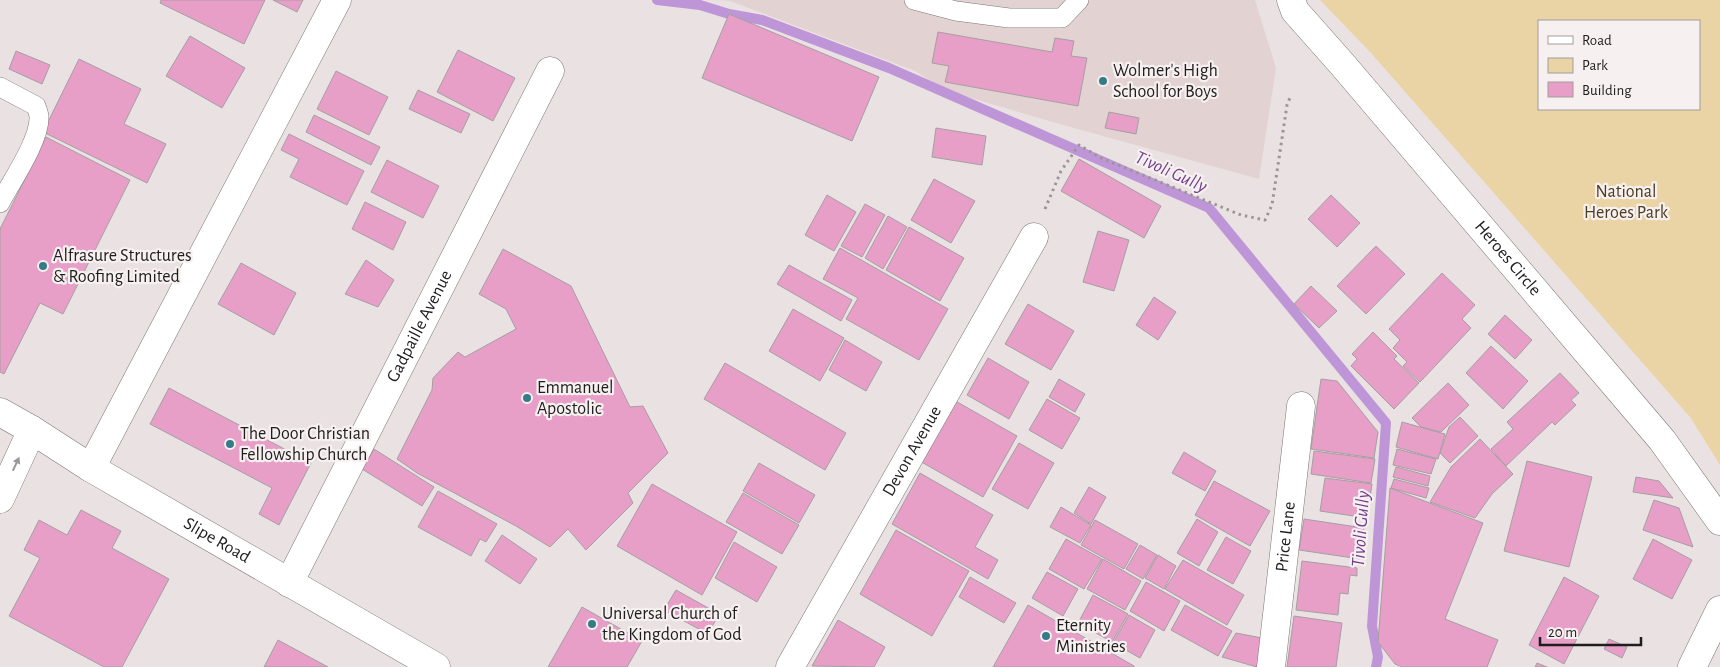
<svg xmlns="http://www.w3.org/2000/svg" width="1720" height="667" font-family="'Alegreya Sans',sans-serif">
<rect width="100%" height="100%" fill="#eae2e2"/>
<polygon fill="#e3d2d2" points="717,0 1255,0 1276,68 1259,179 1056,123 947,91 915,71 730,1"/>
<path fill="#ead4a5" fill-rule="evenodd" d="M1320 0H1720V465L1690 417 1371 53ZM1539 21H1699V109H1539Z"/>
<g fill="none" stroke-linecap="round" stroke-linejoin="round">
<polyline stroke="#be96d7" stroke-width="10" points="657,0 700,5 729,14 762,20 889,68 1209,208 1386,423 1372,626 1378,657 1376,667"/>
</g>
<g fill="#e79ec7" stroke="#a59fa2">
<polygon points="161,0 265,0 244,44 160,3"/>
<polygon points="273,0 303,0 297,12"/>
<polygon points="729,14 879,77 852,141 702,78"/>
<polygon points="938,32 1052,52 1055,38 1074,41 1071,56 1087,58 1078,106 945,82 949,66 932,63"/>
<polygon points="190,36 245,68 222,108 166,76"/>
<polygon points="458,50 515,78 493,121 437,92"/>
<polygon points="16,51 50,65 42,84 9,69"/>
<polygon points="79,59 141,89 124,124 166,144 147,183 43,132"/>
<polygon points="336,71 388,97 369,135 317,109"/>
<polygon points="418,90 470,114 461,133 409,109"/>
<polygon points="1109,112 1139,118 1136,134 1105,128"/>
<polygon points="314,115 380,147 371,165 306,132"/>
<polygon points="936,128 986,136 982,165 932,157"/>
<polygon points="289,134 364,171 347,205 290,177 299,159 281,150"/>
<polygon points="46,137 130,180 63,314 40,303 4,374 0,372 0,229"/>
<polygon points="1079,159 1161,206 1144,238 1061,191"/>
<polygon points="387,160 439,186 423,218 371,192"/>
<polygon points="934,179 975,201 951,243 911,220"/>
<polygon points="827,195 856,212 834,251 805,235"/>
<polygon points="1331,195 1360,223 1337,247 1308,219"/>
<polygon points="365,202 406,222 393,250 352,229"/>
<polygon points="865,204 885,215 862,257 841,246"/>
<polygon points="888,216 907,227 883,269 865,258"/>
<polygon points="909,227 964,258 940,301 886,270"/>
<polygon points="1098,231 1129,240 1114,291 1083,282"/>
<polygon points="1376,246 1405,274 1366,314 1337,286"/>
<polygon points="840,248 948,309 919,360 846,319 858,298 823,279"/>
<polygon points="503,249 571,286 630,407 643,406 668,453 628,493 633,503 586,550 568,529 550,547 516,526 417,473 397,459 432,390 433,378 458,352 465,357 516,329 506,309 479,294"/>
<polygon points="366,260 394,280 378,307 345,294"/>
<polygon points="241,263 296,293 274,335 218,304"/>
<polygon points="789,265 852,300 841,321 777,284"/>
<polygon points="1442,273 1475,305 1462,319 1471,328 1420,382 1403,366 1407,362 1393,348 1400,340 1389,329"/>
<polygon points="1311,286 1337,311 1319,328 1294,304"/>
<polygon points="1154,297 1176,312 1158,340 1136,325"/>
<polygon points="1028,304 1074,331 1051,370 1005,344"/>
<polygon points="793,309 844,338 820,381 769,351"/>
<polygon points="1505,315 1532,340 1515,359 1488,334"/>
<polygon points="1373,332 1397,356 1394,359 1419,383 1394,409 1351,366 1357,359 1352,354"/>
<polygon points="845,340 882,362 866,391 829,370"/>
<polygon points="1491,346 1528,381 1503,409 1466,373"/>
<polygon points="988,358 1029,382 1009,419 967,395"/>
<polygon points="725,363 846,433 825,470 704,399"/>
<polygon points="1560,373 1579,393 1571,400 1576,405 1555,425 1552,422 1506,466 1491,449 1513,429 1507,422"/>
<polygon points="1059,379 1085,394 1075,412 1049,397"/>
<polygon points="1321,379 1337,381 1378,432 1374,458 1311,449"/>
<polygon points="1448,383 1469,405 1441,432 1421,427 1412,418"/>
<polygon points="169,388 311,463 279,525 259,514 272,488 150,424"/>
<polygon points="952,399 1017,436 983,497 918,460"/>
<polygon points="1047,399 1080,418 1062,449 1029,430"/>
<polygon points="1460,417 1478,436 1450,463 1440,453 1449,427"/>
<polygon points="1402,422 1445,434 1438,459 1396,447"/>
<polygon points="1480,439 1513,474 1492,494 1475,518 1430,502 1451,467"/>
<polygon points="1019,443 1054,463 1028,509 992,489"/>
<polygon points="374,449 434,487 422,506 362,469"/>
<polygon points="1397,449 1436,459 1431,474 1393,465"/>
<polygon points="1314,451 1375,459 1371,483 1311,474"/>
<polygon points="1184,452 1216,471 1205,491 1172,473"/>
<polygon points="1527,461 1592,477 1569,567 1504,551"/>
<polygon points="759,463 815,495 799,523 743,491"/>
<polygon points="1396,467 1430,476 1428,486 1393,477"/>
<polygon points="920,473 993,515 975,547 998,560 988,579 892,524"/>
<polygon points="1636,477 1659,481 1673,498 1633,492"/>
<polygon points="1325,478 1372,484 1367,518 1320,511"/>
<polygon points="1394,479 1429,488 1426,498 1391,488"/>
<polygon points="1214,481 1270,511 1250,546 1195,515"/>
<polygon points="652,484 737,532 702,595 617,546"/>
<polygon points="1089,487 1106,497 1091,524 1074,513"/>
<polygon points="1390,488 1483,523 1445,619 1498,640 1487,667 1402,667 1395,664 1378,642"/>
<polygon points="438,491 497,524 486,542 480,539 471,556 418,527"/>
<polygon points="743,493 799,525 782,554 726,522"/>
<polygon points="1654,500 1679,508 1693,547 1643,530"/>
<polygon points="1061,507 1091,525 1080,543 1050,527"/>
<polygon points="81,510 121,531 112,548 169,579 122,667 104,667 9,616 40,558 24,550 39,520 67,535"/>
<polygon points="1197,519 1218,532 1199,566 1177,553"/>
<polygon points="1304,519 1364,528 1360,559 1299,550"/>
<polygon points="1095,520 1138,544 1124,569 1081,545"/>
<polygon points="896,530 969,571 932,636 860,594"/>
<polygon points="502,535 537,559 520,584 485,561"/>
<polygon points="1226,537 1251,551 1233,584 1207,570"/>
<polygon points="1066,539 1102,559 1084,589 1049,569"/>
<polygon points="1653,539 1692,560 1672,599 1633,579"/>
<polygon points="734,542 777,567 757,602 715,578"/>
<polygon points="1140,545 1157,555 1143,579 1126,569"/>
<polygon points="1158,555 1176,566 1164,589 1145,578"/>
<polygon points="1103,559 1141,581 1125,610 1087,589"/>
<polygon points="1183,560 1244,595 1227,625 1165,589"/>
<polygon points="1302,561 1357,568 1357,576 1350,575 1348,594 1340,593 1338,615 1296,610"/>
<polygon points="1047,572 1078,589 1063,616 1032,598"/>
<polygon points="970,577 1016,603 1004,623 959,597"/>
<polygon points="1564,577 1599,596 1564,664 1529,645"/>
<polygon points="1146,582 1180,601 1164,631 1130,611"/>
<polygon points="676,590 719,614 708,634 664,610"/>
<polygon points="1093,595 1128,614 1112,642 1078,623"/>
<polygon points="1028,605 1134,666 1134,667 993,667"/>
<polygon points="1185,605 1232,631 1218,656 1171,630"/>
<polygon points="582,607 642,641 627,667 548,667"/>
<polygon points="1129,615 1155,630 1140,658 1113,643"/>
<polygon points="1294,616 1342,623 1336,667 1287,667"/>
<polygon points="838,620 885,647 874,667 812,666"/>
<polygon points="1236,633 1262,638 1257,667 1222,657"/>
<polygon points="1609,639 1627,647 1622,658 1604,649"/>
<polygon points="278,640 328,667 264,667"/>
<polygon points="1537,663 1547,667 1535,667"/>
</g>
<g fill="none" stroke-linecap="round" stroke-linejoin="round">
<g stroke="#7e7777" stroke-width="20">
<g id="service">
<polyline points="914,0 956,11 1009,18 1062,18 1079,0"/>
<path d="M0 87 36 106C37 109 39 114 39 117 40 140 11 182 0 203"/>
</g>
</g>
<g stroke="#7e7777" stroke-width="29">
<g id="minor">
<polyline points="91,468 337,0"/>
<path id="s1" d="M289 583 550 71"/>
<path id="s2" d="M790 667 1034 237"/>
<path id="s3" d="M1271 667 1301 406"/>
</g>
</g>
<g stroke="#7e7777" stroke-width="29">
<polyline id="tertiary" points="0,499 32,430"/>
</g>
<g stroke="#7e7777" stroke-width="29">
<g id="secondary">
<path id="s4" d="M1291 0 1295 11 1342 64 1662 440 1720 521"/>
<path id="s5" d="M0 412 32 430 91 468 436 667"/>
<polyline points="1692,667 1720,610"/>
</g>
</g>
<polyline stroke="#9b9696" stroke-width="3" stroke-dasharray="2.5 4" stroke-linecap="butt" points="1045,209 1061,171 1079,145 1101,158 1241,215 1265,220 1272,205 1287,105 1291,95"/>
<use href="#service" stroke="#fff" stroke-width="19"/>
<use href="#minor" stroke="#fff" stroke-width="28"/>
<use href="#tertiary" stroke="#fff" stroke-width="28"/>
<use href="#secondary" stroke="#fff" stroke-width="28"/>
</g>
<defs><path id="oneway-solid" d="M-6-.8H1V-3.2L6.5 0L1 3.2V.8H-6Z" transform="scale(1.25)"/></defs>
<use fill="#9a9999" href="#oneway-solid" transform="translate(16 464) rotate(-65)"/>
<g fill="#367b88" stroke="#f7f0f0" stroke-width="2">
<circle cx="1103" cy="81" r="5"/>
<circle cx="43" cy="266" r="5"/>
<circle cx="527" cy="398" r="5"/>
<circle cx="230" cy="444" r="5"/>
<circle cx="592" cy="624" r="5"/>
<circle cx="1046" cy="636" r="5"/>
</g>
<g text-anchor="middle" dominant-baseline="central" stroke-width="4.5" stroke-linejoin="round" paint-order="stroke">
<g font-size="18" fill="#1f1d1d" stroke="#f7f0f0" text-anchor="start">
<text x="1113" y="71">Wolmer's High<tspan x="1113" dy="21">School for Boys</tspan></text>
<text x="53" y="256">Alfrasure Structures<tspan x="53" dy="21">&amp; Roofing Limited</tspan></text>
<text x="537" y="388">Emmanuel<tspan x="537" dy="21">Apostolic</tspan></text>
<text x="240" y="434">The Door Christian<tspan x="240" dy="21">Fellowship Church</tspan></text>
<text x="602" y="614">Universal Church of<tspan x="602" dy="21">the Kingdom of God</tspan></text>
<text x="1056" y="626">Eternity<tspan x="1056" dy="21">Ministries</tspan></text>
</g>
<g font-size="18" fill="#4b3c1c" stroke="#f7f0f0">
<text x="1626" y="192">National<tspan x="1626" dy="21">Heroes Park</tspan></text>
</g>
<g font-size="18" fill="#1f1d1d" stroke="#f7f0f0">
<text stroke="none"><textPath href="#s4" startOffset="338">Heroes Circle</textPath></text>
<text stroke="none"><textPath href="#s1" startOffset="288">Gadpaille Avenue</textPath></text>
<text stroke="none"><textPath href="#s2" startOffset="248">Devon Avenue</textPath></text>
<text stroke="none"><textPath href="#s3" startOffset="131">Price Lane</textPath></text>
<text stroke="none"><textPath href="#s5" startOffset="252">Slipe Road</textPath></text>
</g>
<g font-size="19" font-style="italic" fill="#703e8c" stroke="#f7f0f0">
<text transform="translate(1171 172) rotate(24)">Tivoli Gully</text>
<text transform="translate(1361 529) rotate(-86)">Tivoli Gully</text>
</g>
</g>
<rect x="1538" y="20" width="162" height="90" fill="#f7f0f0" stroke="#a19c9c"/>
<rect x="1548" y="36" width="25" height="8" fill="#ffffff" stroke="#a19c9c"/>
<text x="1582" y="45" font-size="15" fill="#1f1d1d">Road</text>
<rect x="1548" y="58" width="25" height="15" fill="#ead4a5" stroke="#a19c9c"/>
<text x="1582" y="70" font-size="15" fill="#1f1d1d">Park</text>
<rect x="1548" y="82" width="25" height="15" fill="#e79ec7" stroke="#a19c9c"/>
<text x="1582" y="95" font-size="15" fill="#1f1d1d">Building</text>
<path d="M1540 637v8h101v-8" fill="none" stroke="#1f1d1d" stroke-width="2.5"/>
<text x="1548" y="637" font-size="15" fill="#1f1d1d" stroke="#f7f0f0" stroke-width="4" paint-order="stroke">20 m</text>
</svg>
